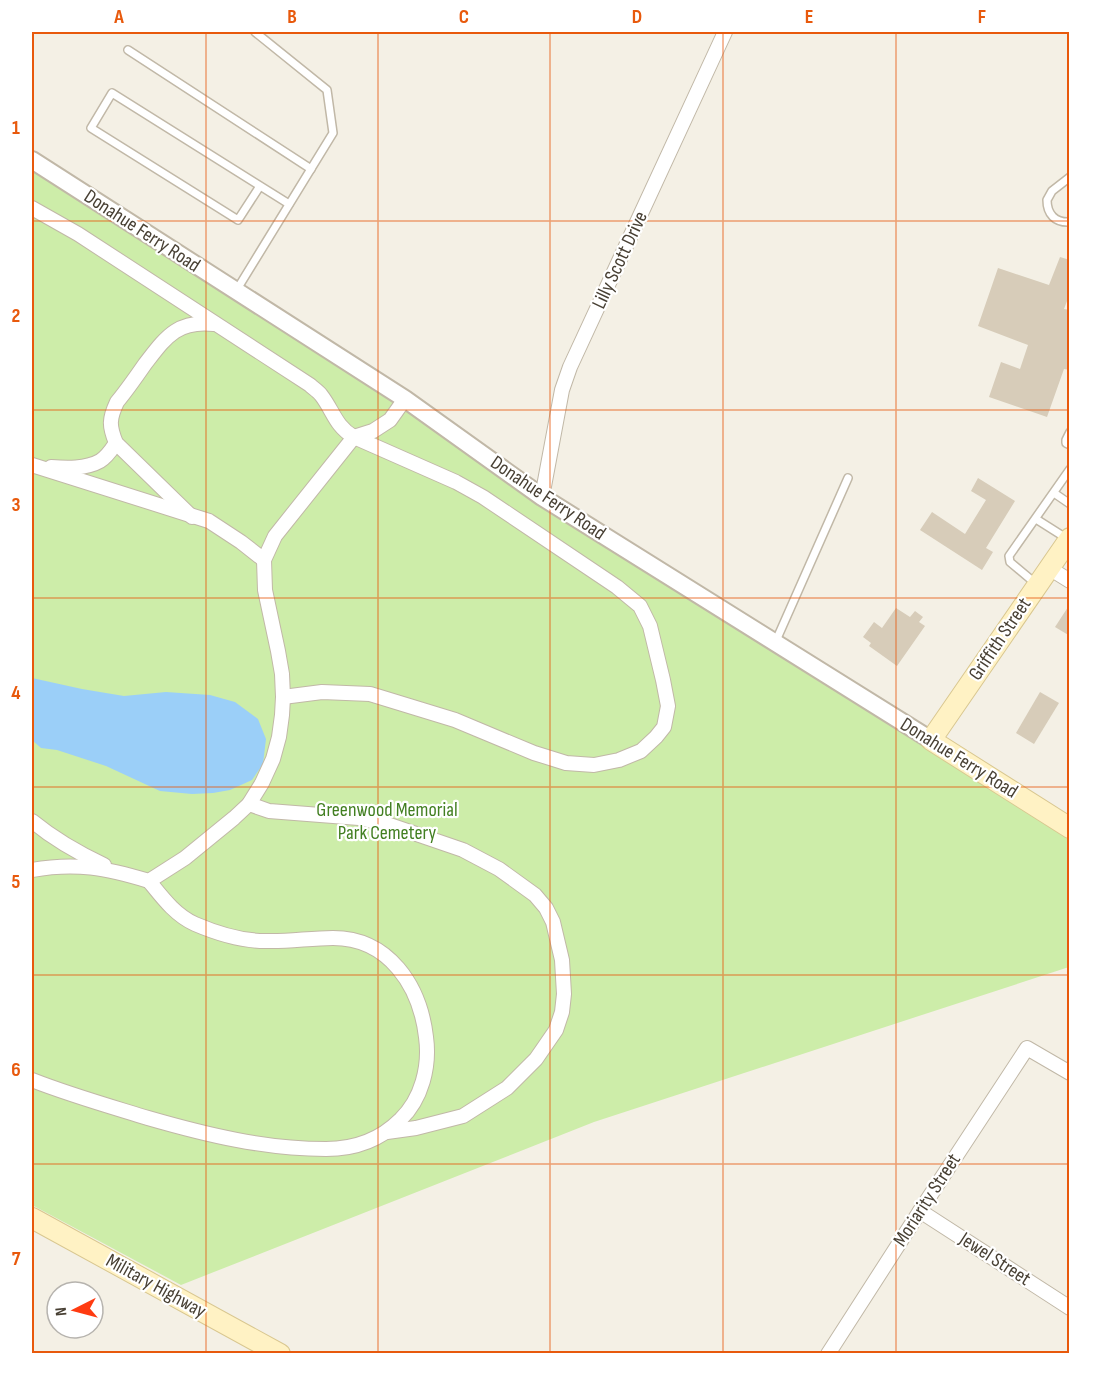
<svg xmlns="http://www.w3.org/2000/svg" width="1101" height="1385" font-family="'Sofia Sans Condensed',sans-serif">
<rect width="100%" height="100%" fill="#f4f0e5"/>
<polygon fill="#cdeda9" points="32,161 931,740 1069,838 1069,967 594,1122 181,1285 32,1205"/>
<polygon fill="#9bcff8" points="32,678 82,689 124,696 166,692 210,695 235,702 258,719 266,739 263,764 252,780 230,790 213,793 192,794 160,791 106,766 57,750 41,748 32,740"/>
<g fill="#d7ccb9">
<polygon points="1060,257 1070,260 1070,293 1064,309 1070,310 1070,370 1064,369 1047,417 989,397 1001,362 1020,369 1028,345 978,326 998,268 1049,285"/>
<polygon points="978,478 1015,501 986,548 993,552 982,570 920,530 932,512 965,534 986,500 971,491"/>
<polygon points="1070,604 1070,636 1055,627"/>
<polygon points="896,608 910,617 915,611 923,617 919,622 925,626 897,666 869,646 871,643 863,637 874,622 882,628"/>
<polygon points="1040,692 1059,703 1034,744 1016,733"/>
</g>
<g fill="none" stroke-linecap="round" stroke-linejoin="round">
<g stroke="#c1b8a7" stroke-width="10">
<g id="service">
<polyline points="128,50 311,169"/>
<path d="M1070 177 1052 191 1047 200C1047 214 1055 223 1070 222"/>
<polyline points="260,186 238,220 91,128 112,93 289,204"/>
<polyline points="236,291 333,133 327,90 255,32"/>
<polyline points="1070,432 1066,440 1066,443 1070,445"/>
<polyline points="1054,493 1070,504"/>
<polyline points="1036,519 1066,538"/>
<polyline points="1035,583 1010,562 1009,556 1070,469"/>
<polyline points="775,643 848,478"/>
</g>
</g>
<g stroke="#c1b8a7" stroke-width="16">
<g id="minor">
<path d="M32 208 78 234 310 385C313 388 318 391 321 395 333 410 335 426 354 437L456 482 483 497 617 587 640 606 650 626 663 680 668 706 664 727 656 737 641 751 619 760 594 765 566 763 534 753 455 720 370 694 322 692 283 697"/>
<polyline points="32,465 209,521 241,542 264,560"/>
<path d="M51 467C66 468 86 469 100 461 107 457 112 449 116 443"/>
<polyline points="542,497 562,390 570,367 725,32"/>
<path d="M192 517 116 443C109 426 109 419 117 402 127 390 136 377 145 364 166 337 177 320 214 324"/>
<polyline points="1049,568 1070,581"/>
<polyline points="249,804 269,811 359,818 390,825 463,850 499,869 535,895 546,908 553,922 562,960 564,994 562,1012 556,1030 536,1059 507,1088 463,1116 416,1128 387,1132"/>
<path d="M32 821C54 839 78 853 104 865"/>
<path d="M32 870C76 862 106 868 149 881L185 858 234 818 249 804 262 783 273 759 279 737 282 715 283 697 282 674 278 651 265 590 264 560 275 536 354 437 373 431 390 420 405 399"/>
<path d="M32 1080C70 1095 109 1106 148 1118 207 1135 265 1149 326 1149 354 1149 380 1140 400 1120 422 1099 430 1066 426 1037 420 986 389 938 333 938 310 938 288 942 265 941 241 941 216 933 195 924 175 915 162 897 149 881"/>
<polyline points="920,1211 1070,1308"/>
<polyline points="828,1354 920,1211 1027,1048 1070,1073"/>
</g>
</g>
<g stroke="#c1b8a7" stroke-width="20">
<polyline id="tertiary" points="32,160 405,399 542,497 931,740"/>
</g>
<g stroke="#d9c790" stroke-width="22">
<g id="secondary">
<polyline points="1070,538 931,740 1070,828"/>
<polyline points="32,1218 280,1354"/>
</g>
</g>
<use href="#service" stroke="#fff" stroke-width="7"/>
<use href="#minor" stroke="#fff" stroke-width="14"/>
<use href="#tertiary" stroke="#fff" stroke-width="16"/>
<use href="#secondary" stroke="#fff2c4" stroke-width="20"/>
</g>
<path fill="none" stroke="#e8590c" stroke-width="1.5" stroke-opacity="0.55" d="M206 32V1354M378 32V1354M550 32V1354M723 32V1354M896 32V1354M32 221H1070M32 410H1070M32 598H1070M32 787H1070M32 975H1070M32 1164H1070"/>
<g text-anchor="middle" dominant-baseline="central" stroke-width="4.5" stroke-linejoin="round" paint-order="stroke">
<g font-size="20" fill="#484034" stroke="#fff">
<text transform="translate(142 231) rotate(33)">Donahue Ferry Road</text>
<text transform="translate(620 260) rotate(-65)">Lilly Scott Drive</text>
<text transform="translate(548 498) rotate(34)">Donahue Ferry Road</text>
<text transform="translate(1000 639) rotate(-56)">Griffith Street</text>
<text transform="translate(959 758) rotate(32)">Donahue Ferry Road</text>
<text transform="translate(927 1200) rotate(-57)">Moriarity Street</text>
<text transform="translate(995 1259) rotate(33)">Jewel Street</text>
<text transform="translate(156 1286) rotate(29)">Military Highway</text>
</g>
<g font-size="20" fill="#427f21" stroke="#fff">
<text x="387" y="810">Greenwood Memorial<tspan x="387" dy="23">Park Cemetery</tspan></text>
</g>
</g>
<rect width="1101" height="1385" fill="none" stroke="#ffffff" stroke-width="66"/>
<g transform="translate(75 1310) rotate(264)"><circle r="28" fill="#ffffff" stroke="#b6b3ae" stroke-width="1.5"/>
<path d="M0-4.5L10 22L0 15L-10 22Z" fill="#ff3b11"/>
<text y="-9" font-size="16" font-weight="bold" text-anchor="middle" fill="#484034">N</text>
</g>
<rect x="33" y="33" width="1035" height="1319" fill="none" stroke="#e8590c" stroke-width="2"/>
<g font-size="20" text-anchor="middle" font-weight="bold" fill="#e8590c">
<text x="119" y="23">A</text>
<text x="292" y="23">B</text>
<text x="464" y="23">C</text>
<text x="637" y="23">D</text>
<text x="809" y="23">E</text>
<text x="982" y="23">F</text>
<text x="16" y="134">1</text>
<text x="16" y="322">2</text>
<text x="16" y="511">3</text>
<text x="16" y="699">4</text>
<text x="16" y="888">5</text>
<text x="16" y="1076">6</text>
<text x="16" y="1265">7</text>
</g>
</svg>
